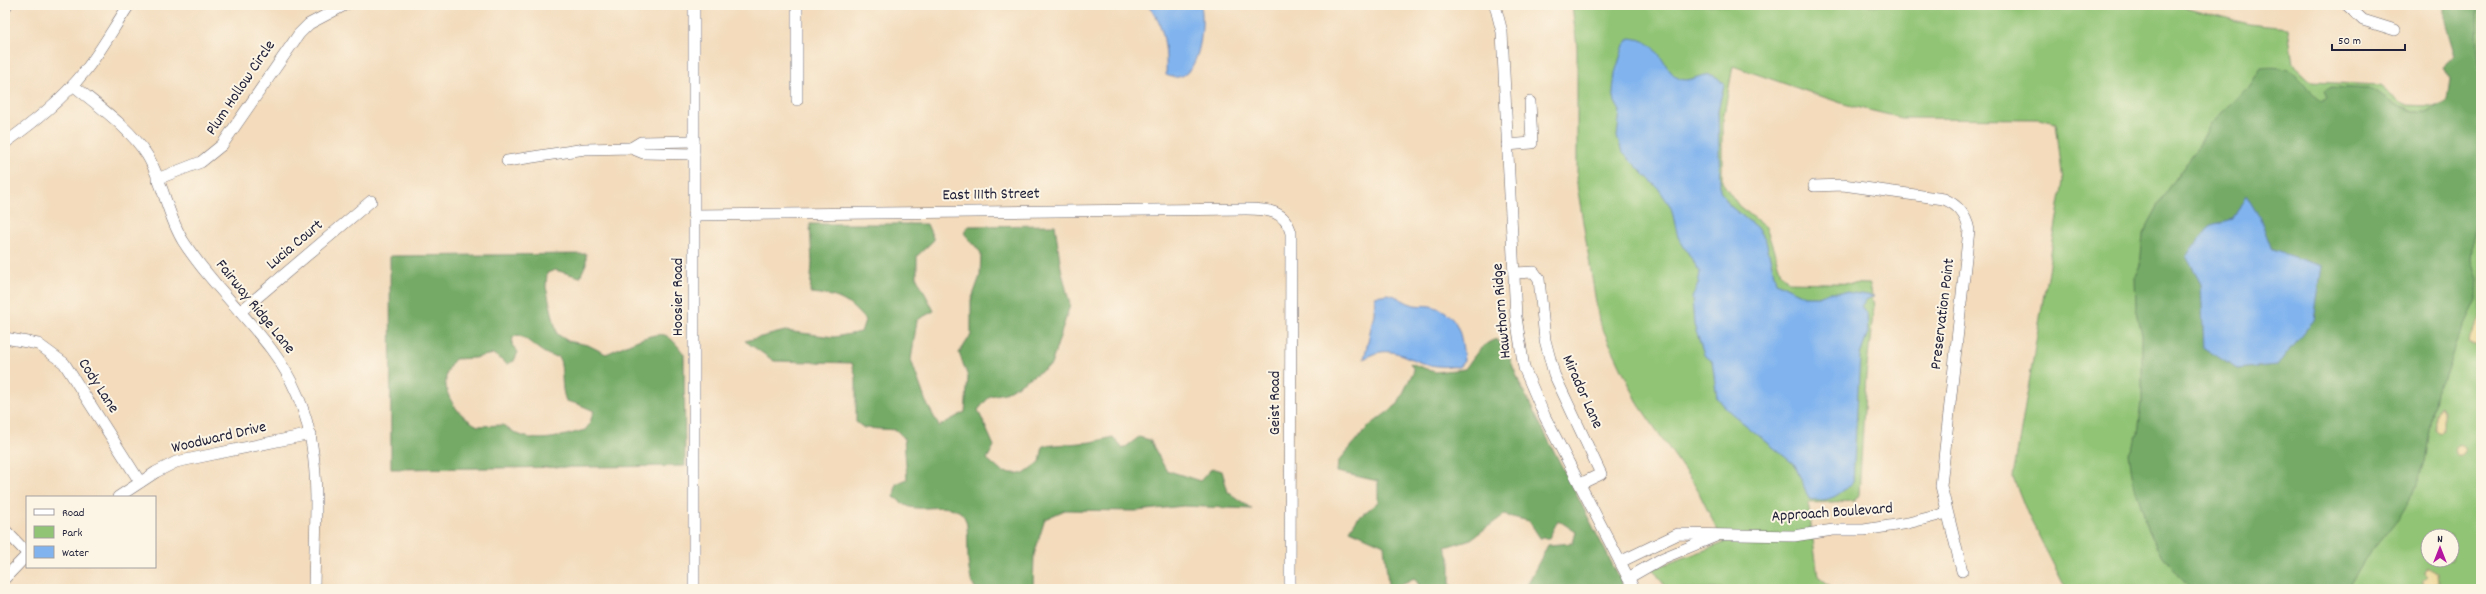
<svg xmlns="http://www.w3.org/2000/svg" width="2486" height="594" font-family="Dekko,sans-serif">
<rect width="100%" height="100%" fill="#fcf5e5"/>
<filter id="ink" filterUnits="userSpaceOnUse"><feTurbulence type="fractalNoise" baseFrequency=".025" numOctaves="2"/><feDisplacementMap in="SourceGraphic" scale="8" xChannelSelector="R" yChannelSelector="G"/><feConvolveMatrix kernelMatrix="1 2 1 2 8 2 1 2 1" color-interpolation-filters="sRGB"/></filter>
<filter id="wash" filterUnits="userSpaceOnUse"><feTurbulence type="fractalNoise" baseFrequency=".012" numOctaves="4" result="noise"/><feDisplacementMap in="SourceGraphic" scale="16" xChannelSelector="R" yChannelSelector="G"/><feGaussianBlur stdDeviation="0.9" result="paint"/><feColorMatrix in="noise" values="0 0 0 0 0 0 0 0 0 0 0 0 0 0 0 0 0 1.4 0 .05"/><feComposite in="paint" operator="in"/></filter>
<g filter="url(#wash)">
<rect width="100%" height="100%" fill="#f3dbbc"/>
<path fill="#91c474" stroke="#5a7358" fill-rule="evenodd" d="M1572 5H2178L2249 24 2288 28 2293 64 2312 82 2380 85 2404 105 2460 107 2463 5H2481V589H2066L2028 515 2013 477 2063 182 2056 123 2039 119 1902 118 1844 104 1733 66 1722 125V182L1739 206 1766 227 1781 273 1788 282 1870 284 1874 306 1866 375 1859 495 1854 501 1808 503 1818 576 1834 589H1667L1653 569 1724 543 1696 487 1639 405 1599 321 1577 185V47ZM2428 536H2452V560H2428Z"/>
<g fill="#74aa66" stroke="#4b6650" fill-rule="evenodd">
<path d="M2445 5H2477L2478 53 2481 78V149L2472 260 2478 278 2477 300 2456 343 2444 379 2436 392 2425 462 2413 495 2400 516 2365 559 2347 589H2190L2158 550 2151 537 2133 481 2129 453 2138 433 2142 402V335L2136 307 2135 277 2140 266 2143 234 2163 197 2199 145 2211 123 2249 87 2261 68C2282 66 2293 68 2307 86 2311 92 2315 98 2322 102L2327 98 2324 92 2330 87 2373 89 2396 105 2412 112H2427L2447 100 2450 79 2443 67 2455 56 2445 22Z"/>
<path d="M810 224H927L934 240 917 256V278L934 311 917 320 911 360 926 402 939 426 965 412 968 377 959 353 971 335V301L980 276 981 253 964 233 968 226 1055 225 1061 268 1070 305 1051 365 1005 393 990 396 978 410 994 446 987 459 1002 472 1024 474 1040 462 1043 446 1092 442 1113 437 1123 449 1139 437 1150 440 1166 470 1200 481 1212 468 1222 471 1228 492 1252 509 1183 506 1137 511 1065 510 1045 519 1034 555 1033 589H975C965 572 969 545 967 526 964 497 927 512 910 507 904 505 899 500 894 497L896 484 907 479 904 438 896 430 864 428 856 422V377L852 363 774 361 745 341 785 331 834 337 861 332 865 320C847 299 837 295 810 293L812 263Z"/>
<path d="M586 254V264L580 277 555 270 547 273 546 287 557 334 568 341 588 345 606 354C619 349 655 329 667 336 674 340 679 348 684 354L685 466 391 469 390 256ZM518 335C533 341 542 357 559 357 564 370 560 387 566 401L578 404 594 411 589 425 585 430C554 438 531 447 503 425L478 426C454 414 433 383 455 359L474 358 493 354 507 364 514 361 518 352 512 345 513 337Z"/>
<path d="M1497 339 1508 354 1522 389 1625 589H1529L1527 585 1548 545 1573 543 1576 532 1558 520 1549 538H1540L1529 521 1504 515 1471 539 1445 547 1450 560V584L1457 589H1422L1414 578 1392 589 1388 584 1384 545 1350 530 1357 519 1378 502V481L1337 472 1338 462 1368 427 1398 404 1414 370 1410 363 1435 372 1465 369C1474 357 1481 343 1497 339Z"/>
</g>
<g fill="#eeda9e" stroke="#887e6c">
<polygon points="2481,315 2481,346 2469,344 2470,337"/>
<polygon points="2440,406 2443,411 2443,430 2440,433 2436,430 2436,414"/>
<circle cx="2460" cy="450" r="5.5"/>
<polygon points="2427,569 2438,572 2439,583 2429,587 2423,584 2423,580 2428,576 2424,572"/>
</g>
<g fill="#81b4ee" stroke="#526b94">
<path d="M1146 5H1201C1205 25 1200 90 1166 75 1167 53 1165 20 1146 5Z"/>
<path d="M1630 38C1660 41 1658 60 1675 76 1692 90 1707 60 1724 85L1718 110 1720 190 1730 206 1756 227 1766 241 1776 282 1804 296H1818L1829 292H1846L1874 296 1866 300 1861 306 1867 314 1868 333 1860 355 1853 481C1839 496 1829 503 1809 499L1795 465 1731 413 1717 398 1712 361 1704 355 1694 325 1692 298 1698 284 1700 272 1678 237 1671 207 1658 188 1622 152 1617 137 1620 111 1615 102 1613 91 1615 73 1624 45Z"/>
<polygon points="2246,195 2260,218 2272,250 2322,266 2314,320 2277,365 2237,369 2204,348 2201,284 2186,256 2211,225 2233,219"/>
<path d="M1389 294C1398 296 1405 303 1414 305 1419 306 1425 305 1430 306 1459 311 1462 336 1464 361L1459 367C1449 366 1439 367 1430 365 1407 361 1391 341 1364 359L1374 314 1375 296Z"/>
</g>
</g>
<g filter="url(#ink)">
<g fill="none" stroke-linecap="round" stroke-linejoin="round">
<g stroke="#6b6368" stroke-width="12">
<g id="minor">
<polyline points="797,5 797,100"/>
<polyline points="1495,5 1502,32 1516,317 1524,368 1545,417 1634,589"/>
<polyline points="2347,5 2363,20 2395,30"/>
<polyline points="5,7 7,5"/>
<path d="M73 85C98 106 129 127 147 155 163 181 167 215 183 241 208 280 243 312 271 349 328 425 315 499 314 589"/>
<path d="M5 143C34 122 62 100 85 71 101 51 114 27 129 5"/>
<polyline points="1507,145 1532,143 1530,102"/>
<polyline points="631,148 641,142 694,141"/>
<polyline points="507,161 585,149 631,148 643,153 694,154"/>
<polyline points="157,179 201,162 222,145 299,34 309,24 345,5"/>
<path d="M1814 186 1843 185 1944 199C1958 205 1966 214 1969 230L1941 486 1962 571"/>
<path d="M693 215 1246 209C1267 209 1285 210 1291 233L1290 589"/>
<polyline points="1514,273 1534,272 1539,279 1545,340 1554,374 1601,474 1580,484"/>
<polyline points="240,312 371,201"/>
<polyline points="5,338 38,344 64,363 140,482"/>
<polyline points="118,497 156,472 176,462 311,434"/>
<polyline points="5,530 27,553"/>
<polyline points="1620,562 1678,534 1794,536 1833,530 1864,530 1908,523 1947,513"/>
<polyline points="5,578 27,555"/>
<polyline points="1628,578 1663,558 1716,536"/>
<polyline points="694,589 694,5"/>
</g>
</g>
<use href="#minor" stroke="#fff" stroke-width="11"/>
</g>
</g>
<g text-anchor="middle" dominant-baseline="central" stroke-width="4" stroke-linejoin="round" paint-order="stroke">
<g font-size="16" fill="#22223b" stroke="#fcf5e5">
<text transform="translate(241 88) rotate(-56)">Plum Hollow Circle</text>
<text transform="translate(991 195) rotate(-1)">East 111th Street</text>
<text transform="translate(295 245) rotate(-40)">Lucia Court</text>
<text transform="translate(678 297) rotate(-90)">Hoosier Road</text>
<text transform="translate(255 307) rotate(51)">Fairway Ridge Lane</text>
<text transform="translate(1502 311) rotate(-95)">Hawthorn Ridge</text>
<text transform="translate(1943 314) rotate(-83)">Preservation Point</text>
<text transform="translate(98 386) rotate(57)">Cody Lane</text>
<text transform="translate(1582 392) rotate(66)">Mirador Lane</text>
<text transform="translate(1275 403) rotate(-90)">Geist Road</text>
<text transform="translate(219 438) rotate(-13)">Woodward Drive</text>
<text transform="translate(1832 513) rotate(-4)">Approach Boulevard</text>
</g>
</g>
<rect width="2486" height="594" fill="none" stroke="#fcf5e5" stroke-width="20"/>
<rect x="26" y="496" width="130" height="72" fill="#fcf5e5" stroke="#a5a1a1"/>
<rect x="34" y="509" width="20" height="6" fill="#ffffff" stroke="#a5a1a1"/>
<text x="62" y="516" font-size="12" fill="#22223b">Road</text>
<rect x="34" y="526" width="20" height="12" fill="#91c474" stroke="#a5a1a1"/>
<text x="62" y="536" font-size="12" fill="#22223b">Park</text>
<rect x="34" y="546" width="20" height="12" fill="#81b4ee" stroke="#a5a1a1"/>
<text x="62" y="556" font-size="12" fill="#22223b">Water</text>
<g transform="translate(2440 548)"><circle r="19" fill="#fcf5e5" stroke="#a5a1a1"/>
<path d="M0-3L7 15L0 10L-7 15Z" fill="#b5179e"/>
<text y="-6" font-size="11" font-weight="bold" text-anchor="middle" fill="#22223b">N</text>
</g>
<path d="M2332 44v6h73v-6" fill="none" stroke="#22223b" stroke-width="2"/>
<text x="2338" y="44" font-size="12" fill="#22223b" stroke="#fcf5e5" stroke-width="3" paint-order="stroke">50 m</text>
</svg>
